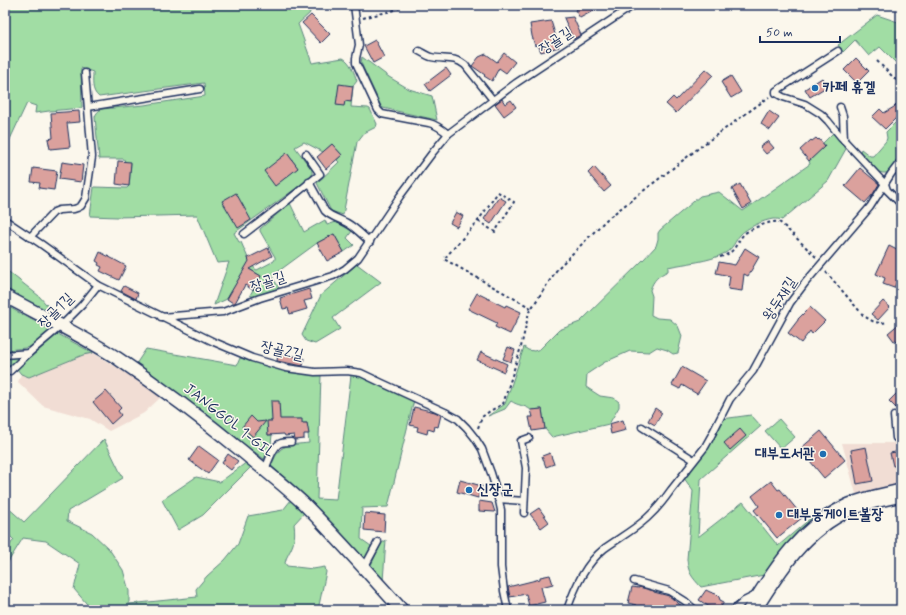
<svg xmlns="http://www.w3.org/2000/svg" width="906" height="615" font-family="Mynerve,'Poor Story',sans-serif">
<rect width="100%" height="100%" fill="#fbf7ec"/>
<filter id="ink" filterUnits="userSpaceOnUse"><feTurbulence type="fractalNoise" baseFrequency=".025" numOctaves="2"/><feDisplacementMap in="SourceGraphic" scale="8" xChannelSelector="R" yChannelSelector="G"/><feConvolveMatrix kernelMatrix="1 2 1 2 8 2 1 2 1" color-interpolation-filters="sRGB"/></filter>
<g filter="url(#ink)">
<g fill="#f1ddd4">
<polygon points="93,353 141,382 161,397 144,413 109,431 90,419 43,406 18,382 21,374 29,377 83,355"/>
<polygon points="842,443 896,443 901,469 901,483 856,494"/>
</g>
<g fill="#a1dda4" stroke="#5e8681" fill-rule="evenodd">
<path d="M5 5H308L310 13 298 24 312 63 343 58C351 62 354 73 357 81L353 86 351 107 368 108 370 109 377 124 376 127 364 133 357 142 343 215 331 211 317 183 339 162 337 160 342 155 332 144 323 152 304 142 295 147 312 170V175L309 179 234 233 239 242H241L248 258 255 269 257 270 274 261 275 259V257L260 231V229L290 203 304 232 325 220 327 225 336 222 352 231 347 238 354 245 344 252 334 234 317 243 272 276 279 288 254 297 250 295 261 276 246 267 227 299 214 305 229 262 217 263 197 215 117 217 90 216 94 187 127 188 129 186 131 163 125 162 124 159H99L95 117C96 113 98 111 102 109L144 105 205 96 204 83 99 97C91 91 93 81 93 72L81 68 82 108 49 111 35 113 36 106 27 103 5 150ZM287 153 298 168 275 185Z"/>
<polygon points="877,15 901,23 901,68 880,47 869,56 855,40 843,52 838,45"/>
<polygon points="362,57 389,77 409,89 432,96 437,120 383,108 381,106 361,63"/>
<polygon points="896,122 901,126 901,157 887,173 883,173 879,172 860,152 861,149 870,156 873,156 886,141 887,138 886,132"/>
<path d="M834 133 847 147 828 181 782 220C780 219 776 219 773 219 764 220 746 228 740 235 735 241 733 249 725 253 709 262 686 263 668 267V271C658 276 654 279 650 290L652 296 651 315 657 318 670 319 678 326 682 336 678 353 673 354 667 350 657 347 649 352 630 351 605 362 587 374 586 387 600 396 614 398 619 402V407L609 424 552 437 545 429 542 409 531 410C525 405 518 406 511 401L505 409 488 416 505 404 524 347 528 350 534 351 540 349 559 330 580 322 644 259 656 246 658 239V233L660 230 700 196 719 192 743 211 810 164 809 161 825 146 823 143 832 134Z"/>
<polygon points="357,264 381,282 333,318 340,329 315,344 306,341 302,335 321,295"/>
<polygon points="5,269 39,296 58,318 5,290"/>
<path d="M5 305 51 330C44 337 36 347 25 348 18 349 11 349 5 351Z"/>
<polygon points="58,334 93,353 83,355 29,377 21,374 17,369"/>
<path d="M146 349 237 365 240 358 288 371 321 375 317 499 336 500 351 375C363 375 371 381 381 386 391 391 403 395 414 400L388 507 362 508 361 539 371 546 365 561 314 504 271 466C274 460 276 453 281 449 287 444 301 444 309 443L307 423H302L301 419 268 421V435H272L271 444 264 459 151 373 136 364Z"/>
<polygon points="16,357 20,358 5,374 5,359"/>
<path d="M751 415 761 426 701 479 698 537 743 502 778 546 812 517 810 521 786 546 764 575 701 587C692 577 688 573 687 559L693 491 684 478 722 419Z"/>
<polygon points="779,419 795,437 781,449 765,431"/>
<path d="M104 439 123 478 68 511 67 521 92 533 109 549 123 570 129 591V604L197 597 196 589 207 576 225 560 238 544 248 516 283 510 291 500 304 513 294 524C295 531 295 537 293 544 291 551 286 556 285 563L287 566 313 569 325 567 326 572 318 610H92L74 589 80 564 46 541 23 538 5 567V550L14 540 5 531V505L24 522Z"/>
<polygon points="247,462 252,466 203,515 178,530 162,500 196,477 220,482"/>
<polygon points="386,540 383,581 370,567 381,544"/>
</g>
<g fill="#dba19d" stroke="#1b2f5e">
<polygon points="584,5 604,5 580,18 575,10"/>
<polygon points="311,15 330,34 321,43 302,23"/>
<polygon points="573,17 581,35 573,39 564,18"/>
<polygon points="551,21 559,47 541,52 538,45 535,46 532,36 530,24"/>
<polygon points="375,40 384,57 373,63 364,46"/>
<polygon points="504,53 515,62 506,73 499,68 492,81 484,76 485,75 472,66 479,57 486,54 497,62"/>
<polygon points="856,58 869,71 857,83 844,70"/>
<polygon points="446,68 451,75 430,91 425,84"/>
<polygon points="706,69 713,75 676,113 666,104 673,97 676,100"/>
<polygon points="731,76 741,92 731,98 721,82"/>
<polygon points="822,78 828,86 810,97 805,89"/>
<polygon points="339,84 353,86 351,102 345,101 344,106 336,105"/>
<polygon points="502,99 505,104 511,100 516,107 504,116 495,104"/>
<polygon points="901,100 901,113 885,129 872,117 880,109 884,113 894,107"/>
<polygon points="79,111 80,122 67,123 70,147 50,149 48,139 53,138 51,113"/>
<polygon points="769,111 779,118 770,130 761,124"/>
<polygon points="816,138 818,140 819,139 825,146 809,161 800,150 811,140 812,141"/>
<polygon points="768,141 774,148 766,154 760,147"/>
<polygon points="332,144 342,155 326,169 317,157"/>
<polygon points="287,153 298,168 275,186 264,171"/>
<polygon points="118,161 131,162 129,186 116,184"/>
<polygon points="62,162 83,165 81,182 59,179"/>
<polygon points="594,167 611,186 604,192 588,173"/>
<polygon points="33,168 57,171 54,190 39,188 40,183 31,182"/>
<polygon points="860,168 879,184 873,194 865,203 845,186"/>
<polygon points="740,184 751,204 743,209 732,189"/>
<polygon points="236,193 251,220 238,228 222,201"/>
<polygon points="499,197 506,201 491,224 484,219"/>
<polygon points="456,212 463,216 457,227 450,223"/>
<polygon points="334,234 344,252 327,261 317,243"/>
<polygon points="889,246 901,252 901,278 899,277 894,288 883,284 885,278 876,274"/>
<polygon points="268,248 272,256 249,269 261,276 253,290 245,285 235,303 233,303 227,299 249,261 248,258"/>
<polygon points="745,248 759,257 748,276 744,274 742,291 728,289 730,276 716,273 719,262 735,265"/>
<polygon points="100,252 126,266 119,280 100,271 102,267 98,265 99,263 96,261"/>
<polygon points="124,286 138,293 136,299 121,291"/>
<polygon points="309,289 312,299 304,301 307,309 290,314 288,308 283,309 280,298"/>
<polygon points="477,293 505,307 506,305 521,312 510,334 495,327 497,323 468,309"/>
<polygon points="883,301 890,307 878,320 871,314"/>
<polygon points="810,307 825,321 812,334 810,331 801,343 788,333 798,320 798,319"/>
<polygon points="901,322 901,346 896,340 894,341 888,333"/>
<polygon points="508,347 515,350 511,362 503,359"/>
<polygon points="481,352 507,364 504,372 477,360"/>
<polygon points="278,353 304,358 303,366 277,361"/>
<polygon points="682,367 706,381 697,394 682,385 680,389 672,385"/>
<polygon points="901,389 901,413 889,401"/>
<polygon points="106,391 121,408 118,411 121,415 111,424 93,402"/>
<polygon points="271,401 279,401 280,419 302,419 302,423 307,423 309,434 304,434 304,439 295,440 294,435 285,436 284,434 268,435 267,421 272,421"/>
<polygon points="414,407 435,412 441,415 438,427 435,426 434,431 428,429 427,434 417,431 418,427 410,425"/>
<polygon points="655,408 662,413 655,425 648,421"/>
<polygon points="542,409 545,429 532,431 529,417 533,417 531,410"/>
<polygon points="251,416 257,422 266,421 253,437 242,427"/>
<polygon points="623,420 626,430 611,434 609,424"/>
<polygon points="740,429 746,436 730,450 724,443"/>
<polygon points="821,431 845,460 824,478 800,449"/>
<polygon points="199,446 218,460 208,474 189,460"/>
<polygon points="866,447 873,481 857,484 851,450"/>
<polygon points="901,451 901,465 893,466 890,453"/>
<polygon points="550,453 554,464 546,467 542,456"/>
<polygon points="228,454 238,461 231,470 222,463"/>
<polygon points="460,480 482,486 478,498 457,492"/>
<polygon points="771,481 778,490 780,489 803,517 777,538 754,510 759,506 752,496"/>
<polygon points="479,501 492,503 495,512 479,511"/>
<polygon points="539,508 549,522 541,528 530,514"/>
<polygon points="365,513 385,515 384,532 364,530"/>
<polygon points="550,575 553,584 541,587 545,602 529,606 526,594 510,597 508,587 540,579 540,577"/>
<polygon points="632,587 639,588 639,587 654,591 654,592 669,596 687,610 657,610 648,608 645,609 642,606 637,607 636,605 628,603"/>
<polygon points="706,590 710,592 716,594 719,597 720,600 724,602 719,610 714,610 699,600"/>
</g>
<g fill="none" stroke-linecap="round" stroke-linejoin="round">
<g stroke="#1b2f5e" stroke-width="9">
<g id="lane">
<path d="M354 5 359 45 356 58V63L378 110 382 114 387 115 429 123C437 125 442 129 448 134"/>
<path d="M419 51C423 53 427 56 431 57 444 60 454 56 465 65L493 100"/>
<polyline points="838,51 779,89 776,91 776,93 783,97 805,104 821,114 828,121 841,137 885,184 887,190 901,204"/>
<polyline points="88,107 200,89"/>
<polyline points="840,107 843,116 844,140"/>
<path d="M309 182 325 211C331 217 340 219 347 223 356 228 362 235 370 242"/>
<polyline points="5,220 41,244 98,285 214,342 252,358 286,368 315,372 347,371 361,373 382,383 445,412 458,419 467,428 475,438 482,449 491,473 498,496 501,510 501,567 504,591 508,610"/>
<polyline points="244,234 287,201 320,174 306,154"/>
<polyline points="30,237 54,212 59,210 74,209 77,208 81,206 86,198 92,157 85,73"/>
<polyline points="161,317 223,312 260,298 333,276 345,269 358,258 400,196 433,152 448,134 516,83 634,5"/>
<polyline points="5,355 29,353 61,326 82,305 98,285"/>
<polyline points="10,371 29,353"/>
<polyline points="894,416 896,438 901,442"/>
<polyline points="642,427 694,460"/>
<path d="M265 470C268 463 273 445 281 443 284 442 288 442 291 442"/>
<polyline points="498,499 524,501"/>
<polyline points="524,513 526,468 521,441 529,438"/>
<polyline points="364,568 378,542"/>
<polyline points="634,581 669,591 685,601 695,610"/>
<path d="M567 610C575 587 585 564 605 548 619 538 634 530 647 518 656 510 664 500 671 490 682 476 694 461 705 447L710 438 730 399 753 371 790 303 805 283 870 207 891 174 901 161"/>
<polyline points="734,610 744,601 756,595"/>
</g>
</g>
<g stroke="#1b2f5e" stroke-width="15">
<path id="street" d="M5 296C42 316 81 335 117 358 160 387 203 419 243 452 263 469 284 485 303 503 337 537 369 574 402 610"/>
</g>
<g stroke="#1b2f5e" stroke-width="20">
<path id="secondary" d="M752 610C778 568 803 528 850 507 866 500 884 497 901 493"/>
</g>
<g stroke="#1b2f5e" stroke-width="2" stroke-dasharray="3 3" stroke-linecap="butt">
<polyline points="363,18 395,10 405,5"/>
<polyline points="877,61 896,80 901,83"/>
<polyline points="478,221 495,232 514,202 498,192 478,221 444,259 531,308"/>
<path d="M720 257C737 252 734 245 744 234 750 229 771 220 779 222 780 223 784 225 784 226L817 258"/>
<path d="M826 272 863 315C873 322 875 324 888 322"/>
<polyline points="478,428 482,417 490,411 503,404 521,347 529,312 558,268 607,219 704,144 769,97"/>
</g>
<use href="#lane" stroke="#fbf7ec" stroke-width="6"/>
<use href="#street" stroke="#fbf7ec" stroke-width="12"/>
<use href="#secondary" stroke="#fbf7ec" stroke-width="17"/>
</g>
</g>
<g fill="#1f6fb2" stroke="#fbf7ec" stroke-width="1.5">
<circle cx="815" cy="88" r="4"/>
<circle cx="823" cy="454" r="4"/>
<circle cx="469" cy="490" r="4"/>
<circle cx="779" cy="515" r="4"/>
</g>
<g text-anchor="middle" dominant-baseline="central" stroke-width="3" stroke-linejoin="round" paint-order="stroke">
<g font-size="15" fill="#1b2f5e" stroke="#fbf7ec">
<text transform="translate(556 41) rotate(-33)">장골길</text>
<text transform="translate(268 282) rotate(-18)">장골길</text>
<text transform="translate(780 299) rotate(-57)">왕두재길</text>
<text transform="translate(56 311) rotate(-45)">장골1길</text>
<text transform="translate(282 351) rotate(13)">장골2길</text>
<text transform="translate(229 421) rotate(38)">JANGGOL 1-GIL</text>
</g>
<g font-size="15" font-weight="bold" fill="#1b2f5e" stroke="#fbf7ec" text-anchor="start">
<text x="823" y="88">카페 휴겔</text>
<text x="815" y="454" text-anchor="end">대부도서관</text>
<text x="477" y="490">신장군</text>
<text x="787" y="515">대부동게이트볼장</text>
</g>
</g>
<rect width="906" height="615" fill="none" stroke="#fbf7ec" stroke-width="20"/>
<rect x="10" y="10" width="886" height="595" fill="none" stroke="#1b2f5e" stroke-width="1.5" filter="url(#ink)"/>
<path d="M760 36v6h80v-6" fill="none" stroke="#1b2f5e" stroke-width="2"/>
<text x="766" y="36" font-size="12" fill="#1b2f5e" stroke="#fbf7ec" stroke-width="3" paint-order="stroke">50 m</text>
</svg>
